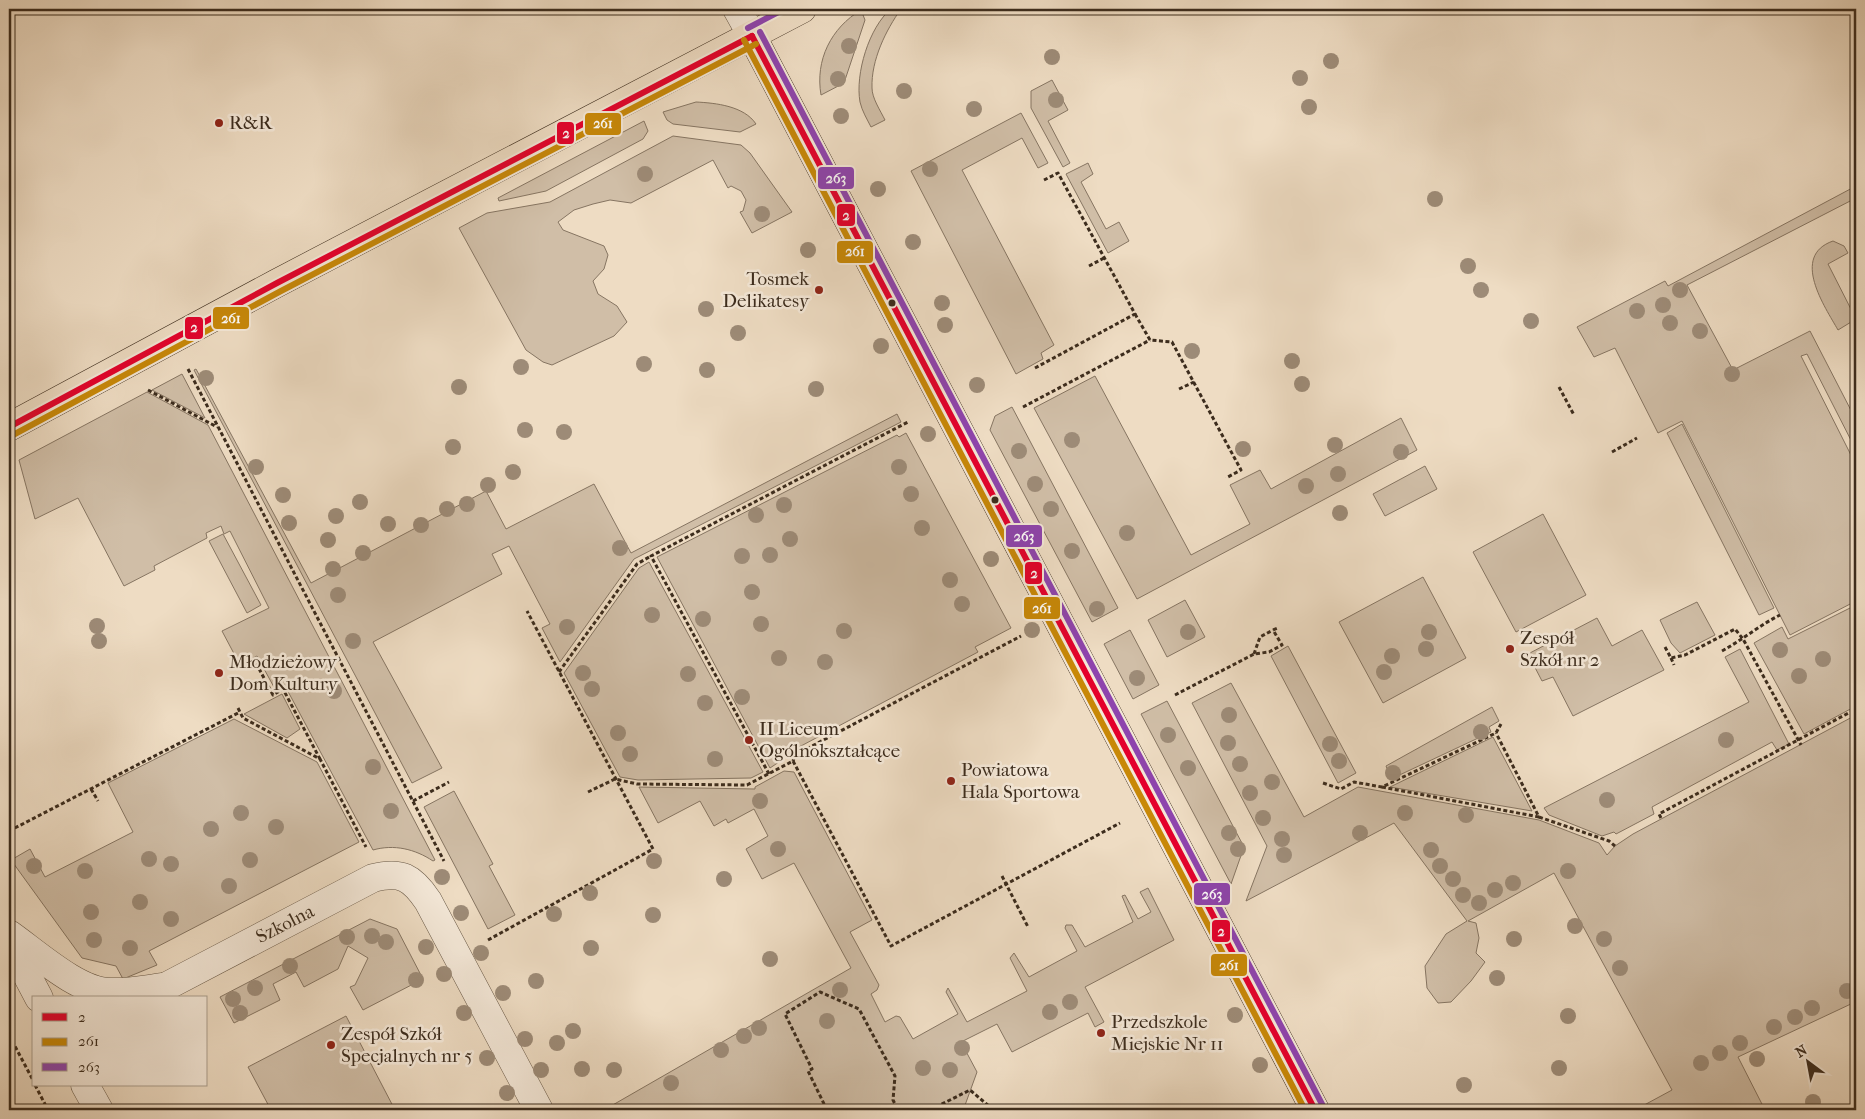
<svg xmlns="http://www.w3.org/2000/svg" width="1865" height="1119" font-family="'IM FELL French Canon',serif">
<rect width="100%" height="100%" fill="#eedcc3"/>
<filter id="stains"><feTurbulence type="fractalNoise" baseFrequency=".004" numOctaves="4"/><feColorMatrix values="0 0 0 0 .2 0 0 0 0 .09 0 0 0 0 .02 0 0 0 .5 -.17"/></filter>
<radialGradient id="worn" r=".72"><stop offset=".6" stop-color="#630" stop-opacity="0"/><stop offset="1" stop-color="#630" stop-opacity=".3"/></radialGradient>
<g fill="#d0bea7" stroke="#867562">
<path d="M891 9H901C886 30 871 60 872 88 872 98 880 110 885 120L871 127C867 119 862 111 860 102 855 74 869 27 891 9Z"/>
<path d="M861 10 865 20 844 83 821 95C815 60 831 28 861 10Z"/>
<polygon points="1052,80 1068,110 1048,121 1070,163 1063,167 1031,108 1031,91"/>
<path d="M696 102C716 103 744 106 756 124L740 132 673 124 667 120 663 112Z"/>
<polygon points="1021,113 1048,163 1038,168 1022,138 962,170 1054,345 1041,353 1043,359 1016,374 911,171"/>
<polygon points="644,121 648,131 643,139 546,191 499,201 498,198"/>
<polygon points="673,136 741,145 750,153 792,212 752,233 740,212 743,211 746,200 741,191 731,186 728,188 713,160 631,203 610,200 593,204 574,210 558,222 563,230 604,246 608,255 604,269 593,281 598,294 617,306 627,322 614,336 552,365 543,362 526,350 459,228 487,213 550,202"/>
<polygon points="1088,163 1093,174 1081,182 1106,229 1119,222 1129,241 1108,253 1066,174"/>
<polygon points="1856,186 1856,198 1687,285 1733,370 1810,331 1856,420 1856,450 1807,354 1801,356 1856,465 1856,601 1790,635 1682,421 1658,433 1615,348 1594,357 1577,327 1665,281 1668,286"/>
<path d="M1833 241 1844 246 1848 253 1828 264 1856 319 1838 330C1825 307 1790 256 1833 241Z"/>
<polygon points="196,369 311,583 486,491 506,529 594,484 631,553 897,414 901,422 634,559 560,662 542,628 550,624 509,546 492,554 502,574 373,642 442,768 412,783 194,370"/>
<polygon points="182,374 205,418 152,390"/>
<polygon points="1095,376 1191,555 1250,524 1230,485 1260,470 1271,489 1401,418 1417,450 1137,599 1034,408"/>
<path d="M147 392 208 425 435 860 433 861C415 849 394 844 373 850L284 684 275 689 257 656 240 665 222 631 269 608 230 531 224 534 221 526 206 533 207 538 154 566 155 570 124 586 78 498 35 519 19 460Z"/>
<polygon points="1012,407 1118,608 1092,622 990,430 995,416"/>
<polygon points="1682,424 1774,608 1759,615 1667,433"/>
<polygon points="906,433 1011,628 975,647 978,652 784,755 779,762 770,768 657,557 897,435 899,437"/>
<polygon points="1425,466 1437,489 1385,516 1373,494"/>
<polygon points="1543,514 1586,595 1516,632 1473,552"/>
<polygon points="223,534 261,605 247,613 209,541"/>
<polygon points="649,562 763,772 751,778 638,780 620,777 564,673 639,568"/>
<polygon points="1423,577 1466,658 1383,703 1339,622"/>
<polygon points="1185,600 1205,637 1167,657 1148,620"/>
<polygon points="1697,602 1715,635 1680,653 1671,643 1660,620"/>
<polygon points="1856,605 1856,706 1804,734 1754,643 1782,627 1788,639"/>
<polygon points="1597,618 1612,646 1642,630 1664,670 1573,716 1553,677 1542,681 1528,654"/>
<polygon points="1130,630 1159,685 1133,699 1104,644"/>
<polygon points="1288,646 1356,773 1338,783 1271,656"/>
<polygon points="1740,649 1789,744 1777,750 1772,742 1652,807 1654,814 1616,834 1614,832 1602,836 1549,815 1544,808 1749,702 1725,657"/>
<polygon points="1231,683 1304,817 1358,787 1539,820 1599,843 1607,855 1615,846 1633,834 1856,715 1856,1009 1853,1003 1738,1057 1765,1110 1635,1110 1672,1090 1554,873 1468,921 1476,923 1479,938 1476,953 1485,962 1471,981 1451,1002 1438,1003 1427,988 1425,966 1446,934 1467,921 1394,823 1246,901 1267,846 1192,703"/>
<polygon points="282,694 300,729 287,738 244,714"/>
<polygon points="1167,701 1244,847 1231,884 1141,714"/>
<polygon points="1492,707 1499,721 1489,727 1491,732 1391,779 1386,766"/>
<polygon points="234,719 317,762 359,842 149,951 157,965 123,979 116,966 82,958 11,860 30,849 45,877 133,832 108,783"/>
<polygon points="1493,737 1532,811 1390,787"/>
<polygon points="784,771 794,772 872,920 850,932 879,985 877,990 871,994 885,1022 896,1016 900,1017 913,1039 958,1014 946,992 948,988 967,1022 1027,991 1010,958 1014,953 1029,977 1077,951 1065,928 1066,925 1072,925 1085,947 1133,922 1122,896 1125,895 1138,919 1151,912 1140,892 1148,888 1174,940 1085,987 1104,1022 1095,1027 1088,1013 1012,1052 997,1024 961,1042 977,1072 964,1108 961,1110 604,1110 851,968 794,863 762,879 746,849 768,836 754,809 728,823 726,819 714,826 700,801 658,823 639,787 755,789 755,787"/>
<polygon points="454,791 493,864 489,866 515,915 488,929 424,807"/>
<polygon points="370,919 397,929 423,979 363,1010 350,987 355,985 368,958 348,946 338,969 304,987 296,972 273,984 280,1000 234,1023 220,997"/>
<polygon points="346,1016 395,1110 271,1110 248,1067"/>
</g>
<g fill="none" stroke-linecap="round" stroke-linejoin="round">
<g stroke="#685846" stroke-width="29">
<g id="minor">
<polyline points="737,9 752,36"/>
<path d="M9 934C35 952 78 992 110 992 128 993 146 989 164 987"/>
<polyline points="9,941 39,998"/>
<path d="M144 998 373 878C401 871 412 877 428 901L539 1110"/>
<polyline points="85,1085 99,1110"/>
</g>
</g>
<g stroke="#3c2c1d" stroke-width="29">
<g id="major">
<polyline points="752,36 1315,1110"/>
<polyline points="9,427 277,283 802,9"/>
</g>
</g>
<g stroke="#3c2c1d" stroke-width="3" stroke-dasharray="4 2.5" stroke-linecap="butt">
<polyline points="1089,266 1104,258"/>
<polyline points="1135,314 1150,340 1172,342 1241,470 1226,478"/>
<polyline points="1035,368 1135,314 1058,173 1044,180"/>
<polyline points="188,369 444,861"/>
<polyline points="1559,387 1574,415"/>
<polyline points="1179,389 1194,382"/>
<polyline points="148,390 217,427"/>
<polyline points="1023,407 1150,340"/>
<polyline points="1612,452 1637,438"/>
<polyline points="1665,647 1671,658 1685,655 1735,629 1743,639 1801,745"/>
<path d="M1722 651C1742 640 1760 625 1780 615"/>
<polyline points="1254,654 1260,637 1273,630"/>
<polyline points="1671,658 1674,665"/>
<polyline points="256,663 273,695 283,689 320,759"/>
<polyline points="559,672 637,564 651,556"/>
<polyline points="1175,695 1254,654 1269,652 1282,645 1273,630 1278,628"/>
<polyline points="238,708 243,718 320,759 366,847"/>
<polyline points="793,761 795,755 1021,636"/>
<polyline points="769,774 651,556 908,422"/>
<polyline points="1323,783 1341,789 1354,782 1382,787 1496,733 1501,724"/>
<polyline points="1382,787 1539,817 1496,733"/>
<polyline points="91,789 98,801"/>
<polyline points="588,792 615,779 637,784 747,785 793,761 891,946 1120,823"/>
<polyline points="413,801 449,782"/>
<polyline points="1539,817 1609,841 1615,846"/>
<polyline points="1661,818 1659,814 1856,709"/>
<polyline points="9,831 240,712"/>
<polyline points="1002,876 1028,927"/>
<polyline points="488,940 653,849 527,611"/>
<polyline points="9,1035 34,1082"/>
<polyline points="35,1085 48,1110"/>
<polyline points="827,1110 808,1071 812,1069 785,1014 820,992 859,1009 895,1076 893,1100 898,1110"/>
<polyline points="930,1110 970,1090 990,1107"/>
</g>
<use href="#minor" stroke="#f4e8d8" stroke-width="28"/>
<use href="#major" stroke="#eedcc3" stroke-width="28"/>
<g stroke="#f4e8d8" stroke-width="10">
<g id="bus-1">
<polyline points="752,36 1315,1110"/>
<polyline points="9,427 277,283 752,36"/>
</g>
</g>
<g stroke="#f4e8d8" stroke-width="10">
<g id="bus-2">
<polyline points="744,40 1305,1110"/>
<polyline points="13,435 281,291 756,44"/>
</g>
</g>
<g stroke="#f4e8d8" stroke-width="10">
<g id="bus-3">
<polyline points="748,28 784,9"/>
<polyline points="760,32 1323,1106"/>
</g>
</g>
<use href="#bus-1" stroke="#e4002b" stroke-width="6"/>
<use href="#bus-2" stroke="#c88807" stroke-width="6"/>
<use href="#bus-3" stroke="#8e44ad" stroke-width="6"/>
</g>
<g fill="#9d8b77">
<circle cx="849" cy="46" r="8"/>
<circle cx="1052" cy="57" r="8"/>
<circle cx="1331" cy="61" r="8"/>
<circle cx="1300" cy="78" r="8"/>
<circle cx="838" cy="79" r="8"/>
<circle cx="904" cy="91" r="8"/>
<circle cx="1056" cy="100" r="8"/>
<circle cx="1309" cy="107" r="8"/>
<circle cx="974" cy="109" r="8"/>
<circle cx="841" cy="116" r="8"/>
<circle cx="930" cy="169" r="8"/>
<circle cx="645" cy="174" r="8"/>
<circle cx="878" cy="189" r="8"/>
<circle cx="1435" cy="199" r="8"/>
<circle cx="762" cy="214" r="8"/>
<circle cx="913" cy="242" r="8"/>
<circle cx="808" cy="250" r="8"/>
<circle cx="1468" cy="266" r="8"/>
<circle cx="1481" cy="290" r="8"/>
<circle cx="1680" cy="290" r="8"/>
<circle cx="942" cy="303" r="8"/>
<circle cx="1663" cy="305" r="8"/>
<circle cx="706" cy="309" r="8"/>
<circle cx="1637" cy="311" r="8"/>
<circle cx="1531" cy="321" r="8"/>
<circle cx="1670" cy="323" r="8"/>
<circle cx="945" cy="325" r="8"/>
<circle cx="1700" cy="331" r="8"/>
<circle cx="738" cy="333" r="8"/>
<circle cx="881" cy="346" r="8"/>
<circle cx="1192" cy="351" r="8"/>
<circle cx="1292" cy="361" r="8"/>
<circle cx="644" cy="364" r="8"/>
<circle cx="521" cy="367" r="8"/>
<circle cx="707" cy="370" r="8"/>
<circle cx="1732" cy="374" r="8"/>
<circle cx="206" cy="378" r="8"/>
<circle cx="1302" cy="384" r="8"/>
<circle cx="977" cy="385" r="8"/>
<circle cx="459" cy="387" r="8"/>
<circle cx="816" cy="389" r="8"/>
<circle cx="525" cy="430" r="8"/>
<circle cx="564" cy="432" r="8"/>
<circle cx="928" cy="434" r="8"/>
<circle cx="1072" cy="440" r="8"/>
<circle cx="1335" cy="445" r="8"/>
<circle cx="453" cy="447" r="8"/>
<circle cx="1243" cy="449" r="8"/>
<circle cx="1019" cy="451" r="8"/>
<circle cx="1401" cy="452" r="8"/>
<circle cx="256" cy="467" r="8"/>
<circle cx="899" cy="467" r="8"/>
<circle cx="513" cy="472" r="8"/>
<circle cx="1338" cy="474" r="8"/>
<circle cx="1035" cy="484" r="8"/>
<circle cx="488" cy="485" r="8"/>
<circle cx="1306" cy="486" r="8"/>
<circle cx="911" cy="494" r="8"/>
<circle cx="283" cy="495" r="8"/>
<circle cx="360" cy="502" r="8"/>
<circle cx="467" cy="504" r="8"/>
<circle cx="784" cy="505" r="8"/>
<circle cx="447" cy="509" r="8"/>
<circle cx="1051" cy="509" r="8"/>
<circle cx="1340" cy="513" r="8"/>
<circle cx="756" cy="515" r="8"/>
<circle cx="336" cy="516" r="8"/>
<circle cx="289" cy="523" r="8"/>
<circle cx="388" cy="524" r="8"/>
<circle cx="421" cy="525" r="8"/>
<circle cx="922" cy="528" r="8"/>
<circle cx="1127" cy="533" r="8"/>
<circle cx="790" cy="539" r="8"/>
<circle cx="328" cy="540" r="8"/>
<circle cx="620" cy="548" r="8"/>
<circle cx="1072" cy="551" r="8"/>
<circle cx="363" cy="553" r="8"/>
<circle cx="770" cy="555" r="8"/>
<circle cx="742" cy="556" r="8"/>
<circle cx="991" cy="559" r="8"/>
<circle cx="333" cy="569" r="8"/>
<circle cx="950" cy="580" r="8"/>
<circle cx="752" cy="592" r="8"/>
<circle cx="338" cy="595" r="8"/>
<circle cx="962" cy="604" r="8"/>
<circle cx="1097" cy="609" r="8"/>
<circle cx="652" cy="615" r="8"/>
<circle cx="703" cy="619" r="8"/>
<circle cx="761" cy="624" r="8"/>
<circle cx="97" cy="626" r="8"/>
<circle cx="567" cy="627" r="8"/>
<circle cx="1032" cy="630" r="8"/>
<circle cx="844" cy="631" r="8"/>
<circle cx="1188" cy="632" r="8"/>
<circle cx="1429" cy="632" r="8"/>
<circle cx="99" cy="641" r="8"/>
<circle cx="353" cy="641" r="8"/>
<circle cx="1426" cy="649" r="8"/>
<circle cx="1780" cy="650" r="8"/>
<circle cx="1392" cy="656" r="8"/>
<circle cx="779" cy="658" r="8"/>
<circle cx="1823" cy="659" r="8"/>
<circle cx="825" cy="662" r="8"/>
<circle cx="1384" cy="672" r="8"/>
<circle cx="583" cy="673" r="8"/>
<circle cx="688" cy="674" r="8"/>
<circle cx="1799" cy="676" r="8"/>
<circle cx="1137" cy="678" r="8"/>
<circle cx="592" cy="689" r="8"/>
<circle cx="334" cy="691" r="8"/>
<circle cx="742" cy="697" r="8"/>
<circle cx="705" cy="703" r="8"/>
<circle cx="1229" cy="715" r="8"/>
<circle cx="1481" cy="732" r="8"/>
<circle cx="618" cy="733" r="8"/>
<circle cx="1168" cy="735" r="8"/>
<circle cx="1726" cy="740" r="8"/>
<circle cx="1228" cy="743" r="8"/>
<circle cx="1330" cy="744" r="8"/>
<circle cx="630" cy="754" r="8"/>
<circle cx="715" cy="759" r="8"/>
<circle cx="1339" cy="761" r="8"/>
<circle cx="1240" cy="764" r="8"/>
<circle cx="373" cy="767" r="8"/>
<circle cx="1188" cy="768" r="8"/>
<circle cx="1393" cy="773" r="8"/>
<circle cx="1272" cy="782" r="8"/>
<circle cx="1250" cy="793" r="8"/>
<circle cx="1607" cy="800" r="8"/>
<circle cx="760" cy="801" r="8"/>
<circle cx="391" cy="811" r="8"/>
<circle cx="241" cy="813" r="8"/>
<circle cx="1405" cy="813" r="8"/>
<circle cx="1466" cy="815" r="8"/>
<circle cx="1263" cy="818" r="8"/>
<circle cx="276" cy="827" r="8"/>
<circle cx="211" cy="829" r="8"/>
<circle cx="1229" cy="833" r="8"/>
<circle cx="1360" cy="833" r="8"/>
<circle cx="1282" cy="839" r="8"/>
<circle cx="778" cy="849" r="8"/>
<circle cx="1238" cy="849" r="8"/>
<circle cx="1431" cy="850" r="8"/>
<circle cx="1284" cy="855" r="8"/>
<circle cx="149" cy="859" r="8"/>
<circle cx="250" cy="860" r="8"/>
<circle cx="654" cy="861" r="8"/>
<circle cx="171" cy="864" r="8"/>
<circle cx="34" cy="866" r="8"/>
<circle cx="1440" cy="866" r="8"/>
<circle cx="85" cy="871" r="8"/>
<circle cx="1568" cy="871" r="8"/>
<circle cx="442" cy="877" r="8"/>
<circle cx="724" cy="879" r="8"/>
<circle cx="1453" cy="879" r="8"/>
<circle cx="1513" cy="883" r="8"/>
<circle cx="229" cy="886" r="8"/>
<circle cx="1495" cy="890" r="8"/>
<circle cx="590" cy="893" r="8"/>
<circle cx="1463" cy="895" r="8"/>
<circle cx="140" cy="902" r="8"/>
<circle cx="1479" cy="903" r="8"/>
<circle cx="91" cy="912" r="8"/>
<circle cx="461" cy="913" r="8"/>
<circle cx="554" cy="914" r="8"/>
<circle cx="653" cy="915" r="8"/>
<circle cx="171" cy="919" r="8"/>
<circle cx="1575" cy="926" r="8"/>
<circle cx="372" cy="936" r="8"/>
<circle cx="347" cy="937" r="8"/>
<circle cx="1514" cy="939" r="8"/>
<circle cx="1604" cy="939" r="8"/>
<circle cx="94" cy="940" r="8"/>
<circle cx="386" cy="942" r="8"/>
<circle cx="426" cy="947" r="8"/>
<circle cx="130" cy="948" r="8"/>
<circle cx="591" cy="948" r="8"/>
<circle cx="481" cy="953" r="8"/>
<circle cx="770" cy="959" r="8"/>
<circle cx="290" cy="966" r="8"/>
<circle cx="1620" cy="968" r="8"/>
<circle cx="444" cy="974" r="8"/>
<circle cx="1497" cy="978" r="8"/>
<circle cx="416" cy="980" r="8"/>
<circle cx="536" cy="981" r="8"/>
<circle cx="255" cy="988" r="8"/>
<circle cx="840" cy="990" r="8"/>
<circle cx="1847" cy="991" r="8"/>
<circle cx="503" cy="993" r="8"/>
<circle cx="233" cy="999" r="8"/>
<circle cx="1070" cy="1002" r="8"/>
<circle cx="1812" cy="1008" r="8"/>
<circle cx="1050" cy="1012" r="8"/>
<circle cx="240" cy="1013" r="8"/>
<circle cx="464" cy="1013" r="8"/>
<circle cx="1235" cy="1015" r="8"/>
<circle cx="1568" cy="1016" r="8"/>
<circle cx="1795" cy="1017" r="8"/>
<circle cx="827" cy="1021" r="8"/>
<circle cx="1774" cy="1027" r="8"/>
<circle cx="759" cy="1028" r="8"/>
<circle cx="573" cy="1031" r="8"/>
<circle cx="744" cy="1036" r="8"/>
<circle cx="525" cy="1039" r="8"/>
<circle cx="557" cy="1043" r="8"/>
<circle cx="1740" cy="1043" r="8"/>
<circle cx="962" cy="1048" r="8"/>
<circle cx="721" cy="1050" r="8"/>
<circle cx="1720" cy="1053" r="8"/>
<circle cx="487" cy="1058" r="8"/>
<circle cx="1757" cy="1059" r="8"/>
<circle cx="1701" cy="1063" r="8"/>
<circle cx="1260" cy="1065" r="8"/>
<circle cx="923" cy="1068" r="8"/>
<circle cx="1559" cy="1068" r="8"/>
<circle cx="582" cy="1069" r="8"/>
<circle cx="541" cy="1070" r="8"/>
<circle cx="614" cy="1070" r="8"/>
<circle cx="950" cy="1070" r="8"/>
<circle cx="671" cy="1083" r="8"/>
<circle cx="1464" cy="1085" r="8"/>
<circle cx="507" cy="1093" r="8"/>
<circle cx="1813" cy="1102" r="8"/>
</g>
<g fill="#8f2418" stroke="#f4e8d8" stroke-width="2">
<circle cx="219" cy="123" r="5"/>
<circle cx="819" cy="290" r="5"/>
<circle cx="1510" cy="649" r="5"/>
<circle cx="219" cy="673" r="5"/>
<circle cx="749" cy="740" r="5"/>
<circle cx="951" cy="781" r="5"/>
<circle cx="1101" cy="1033" r="5"/>
<circle cx="331" cy="1045" r="5"/>
</g>
<g fill="#3c2c1d" stroke="#f4e8d8" stroke-width="2">
<circle cx="892" cy="303" r="4.5"/>
<circle cx="995" cy="500" r="4.5"/>
</g>
<g text-anchor="middle" dominant-baseline="central" stroke-width="5" stroke-linejoin="round" paint-order="stroke">
<g font-size="19" fill="#3c2c1d" stroke="#f4e8d8" text-anchor="start">
<text x="229" y="123">R&amp;R</text>
<text x="809" y="279" text-anchor="end">Tosmek<tspan x="809" dy="22">Delikatesy</tspan></text>
<text x="1520" y="638">Zespół<tspan x="1520" dy="22">Szkół nr 2</tspan></text>
<text x="229" y="662">Młodzieżowy<tspan x="229" dy="22">Dom Kultury</tspan></text>
<text x="759" y="729">II Liceum<tspan x="759" dy="22">Ogólnokształcące</tspan></text>
<text x="961" y="770">Powiatowa<tspan x="961" dy="22">Hala Sportowa</tspan></text>
<text x="1111" y="1022">Przedszkole<tspan x="1111" dy="22">Miejskie Nr 11</tspan></text>
<text x="341" y="1034">Zespół Szkół<tspan x="341" dy="22">Specjalnych nr 5</tspan></text>
</g>
<g font-size="19" fill="#3c2c1d" stroke="#f4e8d8">
<text transform="translate(285 924) rotate(-27)">Szkolna</text>
</g>
</g>
<g stroke="#f4e8d8" stroke-width="2">
<rect x="584" y="112" width="38" height="24" rx="5" fill="#c88807"/>
<rect x="556" y="121" width="19" height="24" rx="5" fill="#e4002b"/>
<rect x="817" y="166" width="38" height="24" rx="5" fill="#8e44ad"/>
<rect x="836" y="203" width="20" height="24" rx="5" fill="#e4002b"/>
<rect x="836" y="240" width="38" height="24" rx="5" fill="#c88807"/>
<rect x="212" y="306" width="38" height="24" rx="5" fill="#c88807"/>
<rect x="184" y="316" width="20" height="24" rx="5" fill="#e4002b"/>
<rect x="1005" y="524" width="38" height="24" rx="5" fill="#8e44ad"/>
<rect x="1024" y="561" width="19" height="24" rx="5" fill="#e4002b"/>
<rect x="1023" y="596" width="38" height="24" rx="5" fill="#c88807"/>
<rect x="1193" y="882" width="38" height="24" rx="5" fill="#8e44ad"/>
<rect x="1211" y="919" width="20" height="24" rx="5" fill="#e4002b"/>
<rect x="1210" y="953" width="38" height="24" rx="5" fill="#c88807"/>
</g>
<g font-size="14" text-anchor="middle" font-weight="bold" fill="#fff">
<text x="603" y="128">261</text>
<text x="566" y="138">2</text>
<text x="836" y="183">263</text>
<text x="846" y="220">2</text>
<text x="855" y="256">261</text>
<text x="231" y="323">261</text>
<text x="194" y="332">2</text>
<text x="1024" y="541">263</text>
<text x="1034" y="578">2</text>
<text x="1042" y="613">261</text>
<text x="1212" y="899">263</text>
<text x="1221" y="936">2</text>
<text x="1229" y="970">261</text>
</g>
<rect width="1865" height="1119" fill="none" stroke="#eedcc3" stroke-width="30"/>
<rect x="10" y="10" width="1845" height="1099" fill="none" stroke="#3c2c1d" stroke-width="2.5"/>
<rect x="15" y="15" width="1835" height="1089" fill="none" stroke="#3c2c1d"/>
<rect x="32" y="996" width="175" height="90" fill="#f4e8d8" stroke="#aa9d8d"/>
<rect x="42" y="1013" width="25" height="8" fill="#e4002b" stroke="#aa9d8d"/>
<text x="78" y="1022" font-size="15" fill="#3c2c1d">2</text>
<rect x="42" y="1038" width="25" height="8" fill="#c88807" stroke="#aa9d8d"/>
<text x="78" y="1046" font-size="15" fill="#3c2c1d">261</text>
<rect x="42" y="1063" width="25" height="8" fill="#8e44ad" stroke="#aa9d8d"/>
<text x="78" y="1072" font-size="15" fill="#3c2c1d">263</text>
<g transform="translate(1808 1062) rotate(328)" stroke="#f4e8d8" stroke-width="4" paint-order="stroke">
<path d="M0-4L9 19L0 12L-9 19Z" fill="#3c2c1d"/>
<text y="-8" font-size="14" font-weight="bold" text-anchor="middle" fill="#3c2c1d">N</text>
</g>
<rect width="100%" height="100%" filter="url(#stains)"/>
<rect width="100%" height="100%" fill="url(#worn)"/>
</svg>
